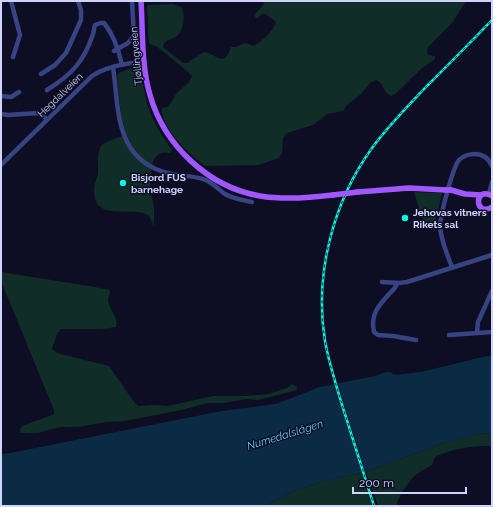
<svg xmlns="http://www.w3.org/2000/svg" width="493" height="507" font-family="Raleway,sans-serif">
<rect width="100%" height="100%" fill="#0d0e23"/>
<g fill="#102d27">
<path d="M263 1H466L452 23 428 47 427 50 428 55 435 56V59L422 68 395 94 391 96C383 93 383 82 376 80L370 83 361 94 347 105 343 111 327 114 313 125 287 133 283 138 282 153 279 158 258 165 206 166C192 158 159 125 162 108L168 107 176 94 189 82 192 76C190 73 163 51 157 47 154 45 152 46 149 43L147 6 149 5 173 4 181 7C186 15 184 31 176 37 172 39 168 40 164 43L163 47 183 63H187L204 52C217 54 224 69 231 47H236L245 43 254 46C263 40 272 32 276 23L274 20 263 13 258 18H256L254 15 264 4Z"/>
<path d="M134 67 136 68C143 75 145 99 149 109 154 124 163 137 172 150L170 153C166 153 161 152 158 155 149 160 150 186 151 194 152 200 154 205 154 210 155 215 153 221 154 226 151 223 152 218 148 215 132 205 94 223 94 191 94 184 97 179 98 173 99 161 94 146 109 141 113 139 118 138 123 136L117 76 119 73Z"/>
<polygon points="414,192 442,193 435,224 425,227"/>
<path d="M1 272 89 286 110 290C110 295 108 296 108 300 109 309 119 318 116 327L102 329H61L57 334 52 349 57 353 109 366 134 402 138 406 154 405 168 406 213 396H246L268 394 287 388 292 384 297 387V390L258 400 246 399 224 403H208L181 410 125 421 107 422 78 427H60L38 433H21L20 431 21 428 24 425 52 415 54 414V410L1 281Z"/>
<path d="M482 433 492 434V446C471 446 454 448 435 457L432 465 415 475 404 489 397 502 398 506H378L366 472 446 442Z"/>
<polygon points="362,473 372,506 265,506 294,491 326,480"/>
</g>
<polygon fill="#0b2b45" points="487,356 492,356 492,434 482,433 446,442 366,472 326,480 294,491 265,506 1,506 1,454 10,453 222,411 276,404 320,387 375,376 386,372 390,372 395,375 421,372"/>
<polygon fill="#0d0e23" points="338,384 366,474 363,475 335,385"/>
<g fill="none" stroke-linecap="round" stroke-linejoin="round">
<g stroke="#374383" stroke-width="4.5">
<polyline points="11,1 20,35 13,57"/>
<polyline points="114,51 128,43 134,36 132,1"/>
<path d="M113 67C119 107 114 154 161 171 174 176 189 175 203 179 211 181 218 189 225 194 233 199 243 200 252 202"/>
<polyline points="41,74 55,65 66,53 81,20 81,10 78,1"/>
<path d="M47 90C71 75 84 62 93 34 94 31 94 28 95 25L100 23H104C113 34 119 51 122 65"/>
<polyline points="1,96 11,97 19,92"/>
<polyline points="1,114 8,115 38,113 47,119"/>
<path d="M1 165 92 76C107 66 126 63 145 62"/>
<polyline points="489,194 492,182"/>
<path d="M452 267C447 254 441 241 440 226 440 216 453 167 459 160 463 156 470 154 475 154 483 154 489 159 492 166"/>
<polyline points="382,282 399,283 407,282 492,255"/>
<path d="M397 283C396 288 393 290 390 293 378 306 370 315 374 332L378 335 393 336 416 340"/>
<polyline points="477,332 478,322 492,291"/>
<polyline points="449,335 492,332"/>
</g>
<g stroke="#a157ff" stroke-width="5.5">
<path d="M141 1C143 32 141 65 150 95 164 145 208 187 260 196 284 200 309 198 333 195"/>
<polyline points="451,190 465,194 481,195"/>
<polyline points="358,192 409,188 446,190"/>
<path d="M492 196C474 185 474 218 492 207"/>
</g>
<g stroke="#00fbe5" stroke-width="2.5">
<path id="rail" d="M374 506C364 474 354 442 344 411 337 388 329 364 325 341 314 275 333 202 372 148 388 126 407 107 426 87 448 65 470 43 492 20"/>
</g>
<use href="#rail" stroke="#0d0e23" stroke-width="1" stroke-dasharray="3" stroke-linecap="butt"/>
<g stroke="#a157ff" stroke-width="5.5">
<polyline points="446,190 451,190"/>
<polyline points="333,195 358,192"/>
</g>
</g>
<g fill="#00fbe5" stroke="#0d0e23" stroke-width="1.5">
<circle cx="123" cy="183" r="4"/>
<circle cx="405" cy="218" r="4"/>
</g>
<g text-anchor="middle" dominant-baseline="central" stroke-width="3" stroke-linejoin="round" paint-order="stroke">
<g font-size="10" fill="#d0d3ff" stroke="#0d0e23">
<text transform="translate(136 56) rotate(-95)">Tjøllingveien</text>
<text transform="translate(60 95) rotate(-44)">Hegdalveien</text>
</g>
<g font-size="10" font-weight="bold" fill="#d0d3ff" stroke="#0d0e23" text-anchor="start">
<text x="131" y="177">Bisjord FUS<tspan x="131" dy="12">barnehage</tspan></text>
<text x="413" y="212">Jehovas vitners<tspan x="413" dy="12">Rikets sal</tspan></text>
</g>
<g font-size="11" font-style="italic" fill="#5ed2ff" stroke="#0d0e23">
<text transform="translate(285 435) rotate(-17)">Numedalslågen</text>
</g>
</g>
<rect width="493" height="507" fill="none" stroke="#d0d3ff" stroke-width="4"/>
<path d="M353 487v6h113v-6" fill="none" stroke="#d0d3ff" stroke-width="2"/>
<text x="359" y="487" font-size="12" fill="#d0d3ff" stroke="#0d0e23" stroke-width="3" paint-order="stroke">200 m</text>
</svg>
